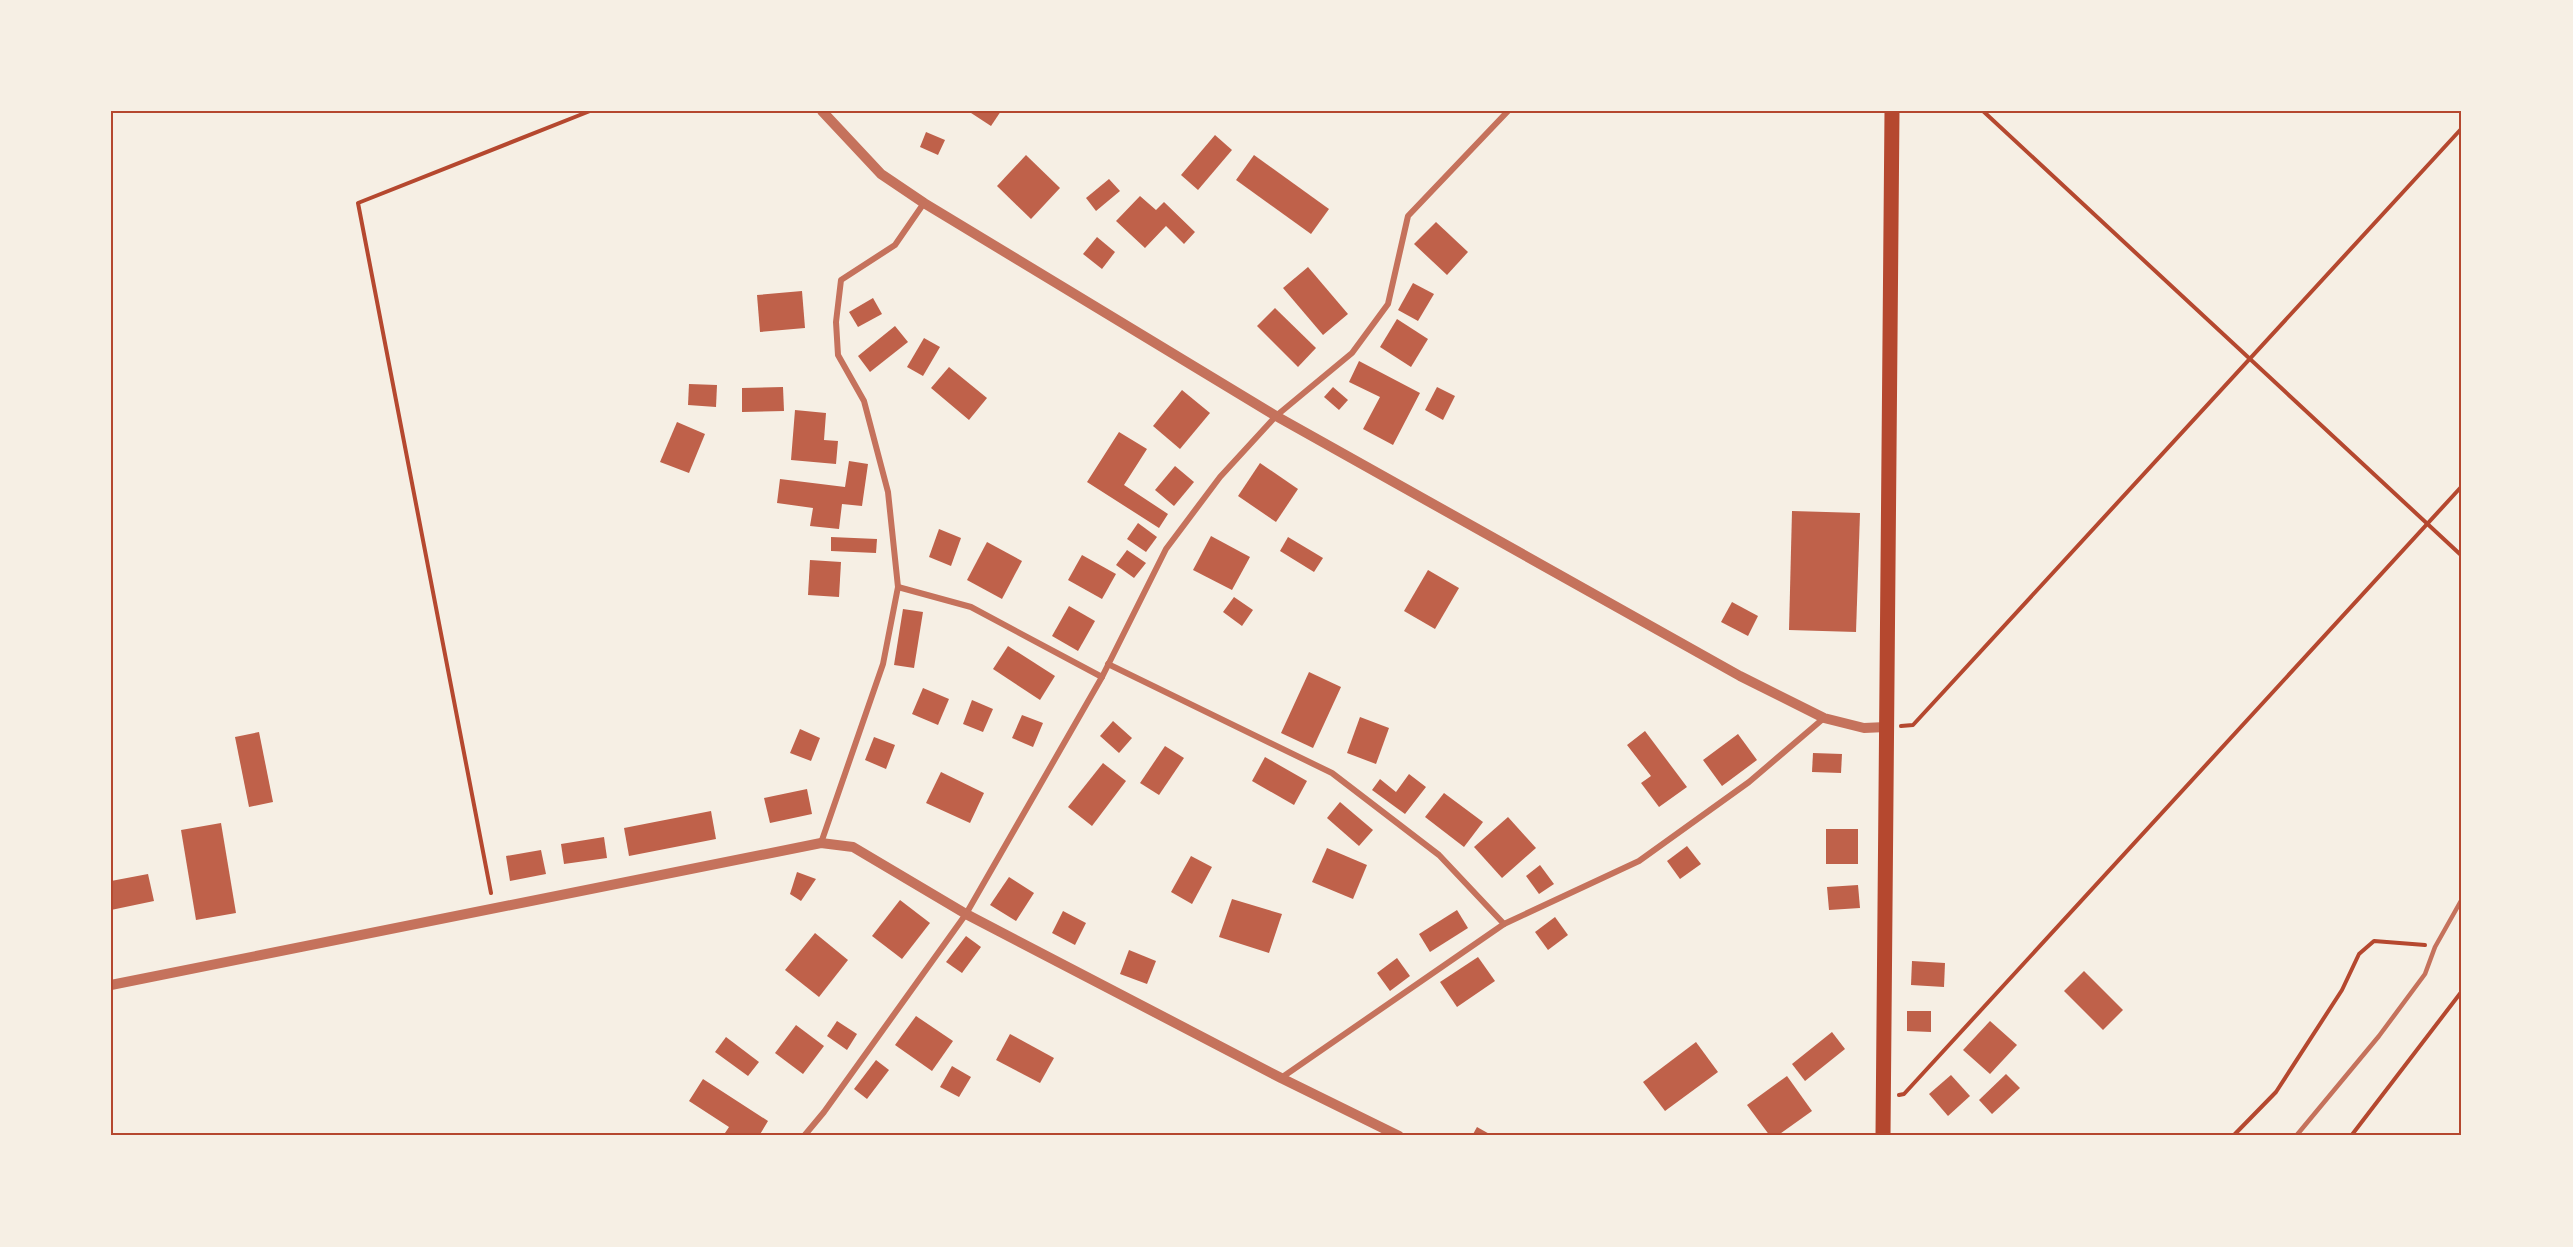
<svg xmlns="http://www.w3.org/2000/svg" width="2573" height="1247" font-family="'DM Sans',sans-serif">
<rect width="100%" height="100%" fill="#f6efe4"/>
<g fill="#bf614a">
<polygon points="968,111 1001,111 991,126"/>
<polygon points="926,132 945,140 938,155 920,147"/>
<polygon points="1215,135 1232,150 1198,190 1181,175"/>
<polygon points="1026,155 1060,188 1031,219 997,186"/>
<polygon points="1254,155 1329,209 1311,234 1236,180"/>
<polygon points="1109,179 1120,191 1096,211 1086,198"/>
<polygon points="1140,196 1156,210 1164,202 1195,232 1184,244 1166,226 1145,248 1116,221"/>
<polygon points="1436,222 1468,252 1447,275 1414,244"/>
<polygon points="1097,237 1115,252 1102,269 1083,254"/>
<polygon points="1308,267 1348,314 1323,335 1283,288"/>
<polygon points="1413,283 1434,294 1418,321 1398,310"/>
<polygon points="802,291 805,328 760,332 757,295"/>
<polygon points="873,298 882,314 858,327 849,312"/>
<polygon points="1275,308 1316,348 1298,367 1257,326"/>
<polygon points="1397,319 1428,339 1411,367 1380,347"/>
<polygon points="895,326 908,342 870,372 858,356"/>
<polygon points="924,338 940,347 923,376 907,367"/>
<polygon points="1359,361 1420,393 1393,445 1363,429 1380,397 1349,382"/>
<polygon points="949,367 987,398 969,420 931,388"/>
<polygon points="689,384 717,385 716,407 688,405"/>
<polygon points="783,387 784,411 742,412 742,388"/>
<polygon points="1333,387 1348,400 1339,410 1324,397"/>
<polygon points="1437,387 1455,396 1443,420 1425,410"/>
<polygon points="1182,390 1210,413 1180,449 1153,426"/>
<polygon points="795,410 826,413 824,440 838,441 836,464 791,460"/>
<polygon points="677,422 705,434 689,473 660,462"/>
<polygon points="1119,432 1147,449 1124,485 1168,514 1159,528 1087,482"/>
<polygon points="849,461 868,464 862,506 842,504 839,529 810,526 813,508 777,503 780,479 845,487"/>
<polygon points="1260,463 1298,489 1276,522 1238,496"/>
<polygon points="1175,466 1194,482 1174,506 1155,490"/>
<polygon points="1792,511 1860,513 1856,632 1789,630"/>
<polygon points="1138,523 1157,537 1146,552 1127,539"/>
<polygon points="939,529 961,538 951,566 929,557"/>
<polygon points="1211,536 1250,557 1232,590 1193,570"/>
<polygon points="831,537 877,539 876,553 831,551"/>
<polygon points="1288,537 1323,558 1314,572 1280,551"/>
<polygon points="987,542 1022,561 1002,599 967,580"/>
<polygon points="1127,550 1146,563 1134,578 1116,565"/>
<polygon points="1082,555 1116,574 1102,599 1068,580"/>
<polygon points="810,560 841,562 839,597 808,595"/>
<polygon points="1428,570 1459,588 1435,629 1404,611"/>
<polygon points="1234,597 1253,610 1242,626 1223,612"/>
<polygon points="1732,602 1758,616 1748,636 1721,622"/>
<polygon points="1069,606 1095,621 1078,651 1052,636"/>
<polygon points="903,609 923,612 914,668 894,665"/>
<polygon points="1008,646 1055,676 1040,700 993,669"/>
<polygon points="1309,672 1341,687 1313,748 1281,733"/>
<polygon points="923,688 949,699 938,725 912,714"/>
<polygon points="972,700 993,709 983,732 963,724"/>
<polygon points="1022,715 1043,723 1033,747 1012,738"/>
<polygon points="1360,717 1389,728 1376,764 1347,753"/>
<polygon points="1113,721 1132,738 1119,753 1100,736"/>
<polygon points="800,729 820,738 811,761 790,753"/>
<polygon points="1645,731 1687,787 1659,807 1641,783 1651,776 1627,745"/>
<polygon points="259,732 273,802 249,807 235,737"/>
<polygon points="1738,734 1757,760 1722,786 1703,760"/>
<polygon points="874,737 895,745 886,769 865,760"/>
<polygon points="1165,746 1184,758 1159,795 1140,783"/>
<polygon points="1813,753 1842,754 1841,773 1812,772"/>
<polygon points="1265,757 1307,781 1294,805 1252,781"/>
<polygon points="1103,763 1126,781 1092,826 1068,807"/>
<polygon points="941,772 984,793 970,823 926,803"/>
<polygon points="1409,774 1426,787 1405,814 1372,790 1380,779 1396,792"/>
<polygon points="807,789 812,814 770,823 764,798"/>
<polygon points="1444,793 1483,822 1464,847 1425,817"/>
<polygon points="1340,802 1373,830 1359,846 1327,818"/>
<polygon points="711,811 716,839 629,856 624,828"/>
<polygon points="1508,817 1536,848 1502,878 1474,847"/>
<polygon points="221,823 236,913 196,920 181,830"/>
<rect x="1826" y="829" width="32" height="35"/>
<polygon points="604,837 607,858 564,864 561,844"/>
<polygon points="1687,846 1701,864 1680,879 1667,861"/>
<polygon points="1327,848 1367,865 1353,899 1312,882"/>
<polygon points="541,850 546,874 510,881 506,856"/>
<polygon points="1191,856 1212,867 1192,904 1171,892"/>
<polygon points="1540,865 1554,884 1539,894 1526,876"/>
<polygon points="797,872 816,879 801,901 790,894"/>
<polygon points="148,874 154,901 111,910 111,881"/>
<polygon points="1009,877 1034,893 1016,921 990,905"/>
<polygon points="1858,885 1860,908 1829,910 1827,887"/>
<polygon points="1232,899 1282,914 1269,953 1219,937"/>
<polygon points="900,900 930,923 902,959 872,936"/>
<polygon points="1457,910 1468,928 1430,952 1419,934"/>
<polygon points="1063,911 1086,923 1075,945 1052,933"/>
<polygon points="1555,917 1568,935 1548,950 1535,932"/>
<polygon points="815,933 848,960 819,997 785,970"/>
<polygon points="966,936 981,947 962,973 946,962"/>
<polygon points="1129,950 1156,961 1147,984 1120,974"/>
<polygon points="1478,957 1495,981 1457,1007 1440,982"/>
<polygon points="1397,958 1410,976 1390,991 1377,973"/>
<polygon points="1912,961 1945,963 1944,987 1911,985"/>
<polygon points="2084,971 2123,1010 2103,1030 2064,991"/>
<polygon points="1907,1011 1931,1011 1931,1032 1907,1031"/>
<polygon points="916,1016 953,1041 932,1071 895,1045"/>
<polygon points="837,1021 857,1034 847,1050 827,1036"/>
<polygon points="1990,1021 2017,1045 1990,1074 1963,1050"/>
<polygon points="796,1025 824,1046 803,1074 775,1053"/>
<polygon points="1832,1032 1845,1049 1805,1081 1792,1064"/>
<polygon points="1010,1034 1054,1058 1040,1083 996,1060"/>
<polygon points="726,1037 759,1062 748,1076 715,1052"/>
<polygon points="1696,1042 1718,1072 1665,1111 1643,1082"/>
<polygon points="876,1060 889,1070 867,1099 854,1089"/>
<polygon points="952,1066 971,1077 959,1097 940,1087"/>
<polygon points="2006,1074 2020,1088 1992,1114 1979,1100"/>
<polygon points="1951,1075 1970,1096 1948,1116 1929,1094"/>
<polygon points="1787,1076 1812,1111 1777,1136 1770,1136 1747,1105"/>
<polygon points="703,1079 768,1121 759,1136 723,1136 729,1127 689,1101"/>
<polygon points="1477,1127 1493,1136 1472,1136"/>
</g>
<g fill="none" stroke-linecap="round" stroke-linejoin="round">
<g stroke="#b5482f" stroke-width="4">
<polyline points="1983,111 2462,556"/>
<polyline points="1901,726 1913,725 2462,128"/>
<polyline points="491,893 358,203 590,111"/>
<polyline points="1899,1095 1904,1094 2462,486"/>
<polyline points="2233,1136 2276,1092 2342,990 2359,954 2374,941 2425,945"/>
<polyline points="2351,1136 2462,991"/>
</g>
<polyline stroke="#c5725c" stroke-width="4.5" points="2296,1136 2379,1036 2425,974 2435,947 2462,899"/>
<g stroke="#c5725c" stroke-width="6">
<polyline points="898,587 971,607 1102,677"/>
<polyline points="1108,664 1332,773 1439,855 1504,924"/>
<polyline points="821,843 883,664 898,587 888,492 864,401 838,355 836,322 841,280 895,245 924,203"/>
<polyline points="1281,1078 1504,924 1639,861 1749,782 1824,718"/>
<polyline points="804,1136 824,1112 966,914 1102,677 1166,549 1220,477 1276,416 1352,353 1388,304 1408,216 1508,111"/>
</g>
<g stroke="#c5725c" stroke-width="10">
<polyline points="822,111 881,174 924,203 1276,416 1740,676 1824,718 1864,728 1886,727"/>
<polyline points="111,985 821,843 853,847 966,914 1281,1078 1399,1136"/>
</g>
<polyline stroke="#b5482f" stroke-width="15" points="1883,1136 1892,111"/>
</g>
<rect width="2573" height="1247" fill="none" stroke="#f6efe4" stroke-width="225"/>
<rect x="112" y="112" width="2348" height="1022" fill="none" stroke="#b5482f" stroke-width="2"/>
</svg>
